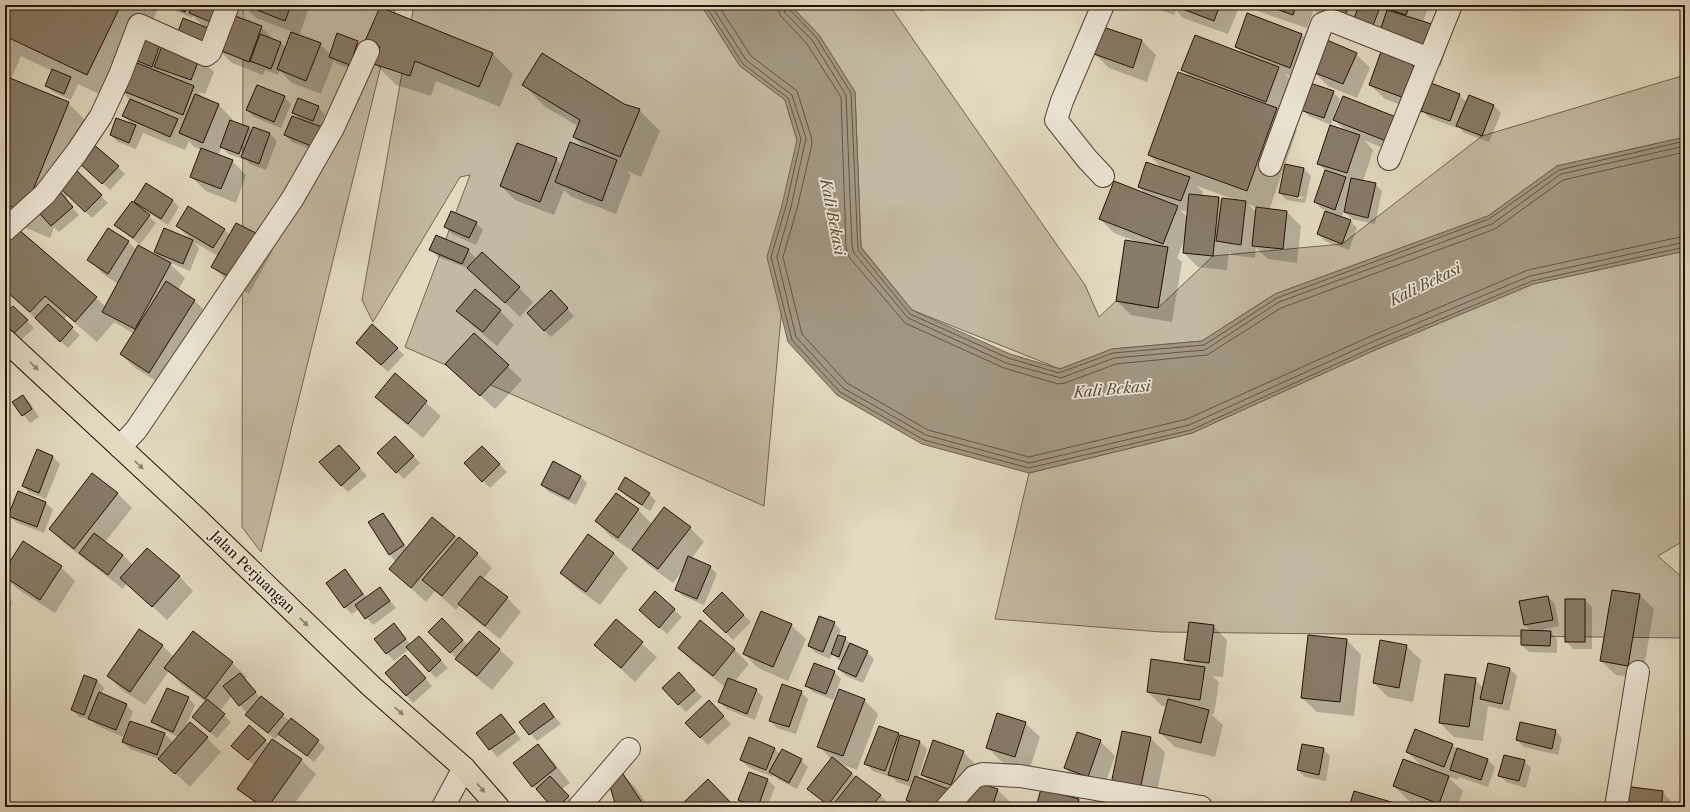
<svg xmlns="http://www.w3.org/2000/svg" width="1690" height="812" font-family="'Libre Caslon Text',serif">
<rect width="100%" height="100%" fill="#e3dac1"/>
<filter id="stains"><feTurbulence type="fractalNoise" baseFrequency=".005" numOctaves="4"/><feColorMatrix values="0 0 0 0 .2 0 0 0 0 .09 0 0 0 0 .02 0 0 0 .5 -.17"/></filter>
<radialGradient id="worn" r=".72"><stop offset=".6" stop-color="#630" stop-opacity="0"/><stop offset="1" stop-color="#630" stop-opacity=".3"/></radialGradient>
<g fill="#c3b8a1" stroke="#746453">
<polygon points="243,5 396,5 261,552 242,527"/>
<polygon points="414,5 701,5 740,66 785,100 797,140 764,506 405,347 470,175 460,177 373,322 362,300"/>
<polygon points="790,5 889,5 1085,285 1099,317 1116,301 1158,308 1213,256 1342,244 1482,136 1685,75 1685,137 1557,166 1488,216 1275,294 1202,341 1112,349 1060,369 912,310 861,247 855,92 819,35"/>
<polygon points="1685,251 1685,540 1658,556 1685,580 1685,638 1161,632 995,619 1029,473 1192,433 1375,350 1533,284"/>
</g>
<polygon fill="#a29681" stroke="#70614f" points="701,5 790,5 819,35 855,92 861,248 912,310 1010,354 1060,369 1112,349 1202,341 1275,294 1488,216 1557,166 1685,137 1685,251 1533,284 1375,350 1192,433 1029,473 922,444 837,395 788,342 767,257 782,205 797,140 785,100 740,66"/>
<g fill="#0003" fill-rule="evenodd">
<path d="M5 5H160L146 33 199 58 214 72 205 94 198 92 207 101 219 105 233 120 232 122 249 127 252 131 254 128 270 134 277 141 266 170 250 164 246 160 228 154 222 147 218 156 232 161 246 175 236 203 206 191 191 177 202 150 194 147 189 141 185 150 143 133 136 149 118 142 111 135 132 125 124 116 130 100 119 89 114 101 78 84 71 100 53 92 46 85 52 71 21 56 11 79 68 103 95 130 86 151 118 167 125 174 110 190 81 163 77 173 108 203 92 218 67 194 66 200 79 215 59 232 54 227 50 238 5 219ZM133 60 139 65 132 62Z"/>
<path d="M163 5H310L299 36 320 44 330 54 338 35 358 42 365 49 357 71 337 64 334 60 321 94 292 83 280 71 278 75 265 70 263 75 232 63 218 49 205 28 193 16 192 18ZM245 7 256 18 293 32 286 48 281 43 274 40 261 27 240 19Z"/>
<polygon points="914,5 928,5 922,12"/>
<polygon points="1148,5 1240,5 1228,34 1183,18 1176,10 1174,15"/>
<polygon points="1253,5 1369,5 1368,7 1375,9 1371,5 1429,5 1423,22 1449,40 1441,66 1394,51 1354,27 1317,13 1314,9 1307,28 1260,12"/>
<path d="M1248 15 1302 35 1316 50 1304 81 1285 74 1293 82 1281 114 1297 130 1285 165 1304 169 1311 176 1305 203 1287 200 1280 193 1285 168H1284L1269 210 1287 212 1301 226 1297 263 1268 259 1256 248 1255 258 1232 255 1229 252 1227 270 1198 267 1184 253V241L1177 258 1182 262 1172 322 1131 315 1117 301 1138 242 1114 233 1100 219 1147 195 1139 187 1163 169 1149 155 1191 78 1183 70 1244 55 1236 47ZM1197 186 1236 200 1222 201 1218 198 1202 196 1203 192ZM1287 194 1303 197V199L1287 196ZM1248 204 1257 208V213ZM1180 210 1188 212 1187 217Z"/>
<polygon points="1104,28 1142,41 1156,55 1147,82 1109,68 1095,54"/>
<polygon points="367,41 493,54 513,74 500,107 436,81 431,96 396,85 375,64"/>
<polygon points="1356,54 1370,68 1357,98 1328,86 1314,72"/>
<polygon points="1420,65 1435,79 1432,85 1459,95 1467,102 1494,106 1501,113 1489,142 1464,133 1458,126 1457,128 1430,118 1422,111 1422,113 1385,99 1370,85"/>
<polygon points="524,85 639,110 660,131 641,177 627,171 631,175 616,214 570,196 564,190 554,215 515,200 501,186 556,159 562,165 586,149 574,137 578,126 544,106"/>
<polygon points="1333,92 1340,99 1334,116 1336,116 1344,97 1400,155 1364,140 1373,150 1363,182 1375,184 1382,191 1375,224 1352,219 1344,211 1341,218 1350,221 1357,228 1349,250 1325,241 1318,234 1327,211 1322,209 1315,202 1326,171 1318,163 1346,131 1333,119 1331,125 1309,116 1302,109"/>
<polygon points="284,97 291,104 281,128 254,117 247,110"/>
<polygon points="318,107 325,114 320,128 321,153 292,142 285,135 301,120 293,112"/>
<polygon points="172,200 179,207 168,225 144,210 143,211 156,223 140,245 116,225 143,209 135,202"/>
<polygon points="476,223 483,230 476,245 452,234 445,227"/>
<polygon points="177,226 224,229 230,235 259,236 273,250 249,294 227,281 213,267 218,256 194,242 199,248 190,271 168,262 185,278 178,290 195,301 209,315 164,386 135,368 121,354 134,334 114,322 97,342 67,316 63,320 80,335 68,348 5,291 5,244 18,230 106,307 118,284 103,274 89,260 109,229 128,242 137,250 162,259 155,252 192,241"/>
<polygon points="431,250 468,250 475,257 473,263 519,288 533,302 520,317 470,269 438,257"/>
<polygon points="558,299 574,316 551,337 544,330"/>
<polygon points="13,307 34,328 20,341 5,327 5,315"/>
<polygon points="458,311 500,311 514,325 497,346 472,325"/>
<polygon points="474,334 522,380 495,409 461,378"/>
<polygon points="397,348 404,355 388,372 364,350"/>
<polygon points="395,375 441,416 423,438 390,411 376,397"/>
<polygon points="23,396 30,403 39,417 30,423 14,402"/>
<polygon points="395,437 420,463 404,479 378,453"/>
<polygon points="482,447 507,472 490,488 465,463"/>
<polygon points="37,451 53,457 60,464 46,499 30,493 23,486"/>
<polygon points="346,453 367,476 348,492 341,485"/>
<polygon points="580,476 587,483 576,505 549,492 542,485"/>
<polygon points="619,489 649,494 656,501 650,511 626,496"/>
<polygon points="19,492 46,503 53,510 44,533 17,523 10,516"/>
<polygon points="118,494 132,508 105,542 123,555 133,565 179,576 193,591 167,620 127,583 123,589 64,543 50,529"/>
<polygon points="638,510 652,524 690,528 704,542 691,559 710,567 717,574 704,605 683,596 676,589 684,569 673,583 647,564 633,550 632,551 610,536 596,521"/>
<polygon points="383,514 390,521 407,548 455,536 478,554 492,568 483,579 507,598 521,612 500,639 473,618 460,605 456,610 435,591 426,602 390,569 396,562 389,554"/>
<polygon points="614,553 628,568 600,605 575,587 561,573"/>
<polygon points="61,567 75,581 55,613 17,589 5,577 5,570"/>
<polygon points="345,570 367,598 380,588 396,608 373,625 359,609 352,614 345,607"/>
<polygon points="655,592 682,617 667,634 647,617"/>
<polygon points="722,594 751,622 733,640 705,611"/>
<polygon points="5,595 12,602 5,621"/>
<polygon points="1640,595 1654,609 1642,679 1616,675 1601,661"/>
<polygon points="1548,597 1555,604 1559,626 1538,631 1550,632 1557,639 1557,653 1529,652 1522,645 1531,631 1525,625"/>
<polygon points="1585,600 1592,607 1592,649 1573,649 1566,641"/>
<polygon points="442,620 468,645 499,649 514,663 492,690 471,673 430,632"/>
<polygon points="616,621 657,657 635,682 595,645"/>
<polygon points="700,621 735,650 749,664 735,681 756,690 763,697 755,720 727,709 720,702 725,687 693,662 679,648"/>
<polygon points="834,623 841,630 839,636 845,638 852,645 867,652 874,659 863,683 846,676 839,669 842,662 832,654 830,659 816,653 809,646"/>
<polygon points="394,625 411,645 426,644 448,668 436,678 409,649 394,661 375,639"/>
<polygon points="791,625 806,639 788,681 758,668 744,654"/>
<polygon points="1213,626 1227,640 1223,677 1212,676 1219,682 1214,714 1211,714 1223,725 1215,757 1175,747 1160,733 1167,707 1162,706 1148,692 1192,666 1185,660"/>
<polygon points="1309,636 1347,640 1361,655 1354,716 1317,712 1302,698"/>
<polygon points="163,646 174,657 232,663 247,677 245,679 260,698 290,721 318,741 325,748 314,762 280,734 275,739 254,722 232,695 220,711 231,722 217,738 200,724 206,702 180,683 169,671 145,705 122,690 108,676"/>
<polygon points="1406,646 1421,660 1413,702 1388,697 1374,683"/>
<polygon points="5,651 9,655 5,666"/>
<polygon points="412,664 432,686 413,703 386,673"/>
<polygon points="1510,669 1517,676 1509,711 1488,706 1483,741 1454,737 1440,723 1475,679 1483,688"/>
<polygon points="834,672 841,679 833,700 813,692 806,685"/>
<polygon points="97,680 104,688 101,694 126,705 133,712 129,721 165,734 172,741 170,747 178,737 160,728 153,721 188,698 195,705 184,730 207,738 221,752 190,787 161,760 130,749 123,742 129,726 127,726 123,737 96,725 91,720 79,717 72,710"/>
<polygon points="686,681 702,697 686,712 664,688"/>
<polygon points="801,692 808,699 796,734 777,728 770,721"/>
<polygon points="864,700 878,714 857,770 838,763 880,795 892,807 828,807 808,788 831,759 819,746"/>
<polygon points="709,701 731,724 708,745 686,723"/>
<polygon points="544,704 561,724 537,741 520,722"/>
<polygon points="501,716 521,739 497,757 477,733"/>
<polygon points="1025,723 1040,737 1029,771 1002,762 988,748"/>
<polygon points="249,727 270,745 273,740 301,760 316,774 292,807 259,807 238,788 255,766 240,753"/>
<polygon points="1555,731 1562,738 1558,755 1524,747 1517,740"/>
<polygon points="899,734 901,736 920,742 927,749 918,778 931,783 922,774 963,752 977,766 972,782 998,790 1012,804 1011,807 965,807 972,787 950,807 914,807 907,800 912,787 897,782 893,778 873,771 866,764"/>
<polygon points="1150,738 1165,752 1154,807 1105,807"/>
<polygon points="1100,741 1115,756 1103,790 1080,782 1065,768"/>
<polygon points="538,745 552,760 570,783 562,789 576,804 572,807 554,807 533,786"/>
<polygon points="1452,745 1458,750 1488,760 1495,767 1488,787 1459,777 1458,780 1448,777 1463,791 1457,807 1426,807 1408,800 1394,786 1423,767 1407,752"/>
<polygon points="774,748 780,754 801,760 808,767 797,789 777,779 773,775 773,777 748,767 741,760"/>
<polygon points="1323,749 1330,756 1326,781 1305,777 1298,770"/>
<polygon points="1524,761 1531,768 1526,788 1506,782 1499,775"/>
<polygon points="621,773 635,787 649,807 613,807 616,803"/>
<polygon points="750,773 768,780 775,787 767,807 746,807 739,800"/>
<polygon points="1042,791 1079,800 1085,807 1038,807"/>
<polygon points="1662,792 1677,807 1622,807"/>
</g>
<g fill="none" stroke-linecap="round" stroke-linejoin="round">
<g stroke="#635443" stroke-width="1">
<polyline points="705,5 743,64 788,98 801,139 786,206 771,257 792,340 840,392 924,440 1029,468 1191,430 1374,347 1532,281 1685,247"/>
<polyline points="711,5 746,60 792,95 806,138 791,207 777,257 796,337 843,388 926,435 1029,463 1189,425 1372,342 1530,276 1685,242"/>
<polyline points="718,5 751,56 797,91 811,136 812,144 797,209 783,257 802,334 847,383 928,430 1029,457 1187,419 1369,337 1528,270 1685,236"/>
<polyline points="777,5 780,15 807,44 841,97 846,248 849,257 905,323 1004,368 1058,384 1065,383 1116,364 1207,355 1281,308 1495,229 1563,180 1685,152"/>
<polyline points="783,5 785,13 812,40 846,95 852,247 854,253 908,318 1006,363 1061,378 1114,358 1205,350 1279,302 1492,224 1561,174 1685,146"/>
<polyline points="788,5 789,9 816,37 851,93 858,250 910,314 1008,358 1059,373 1113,353 1204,345 1277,298 1489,219 1559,170 1685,141"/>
</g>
</g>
<g fill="#877a67" stroke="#241105">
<polygon points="5,5 121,5 87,75 5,36"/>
<polygon points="168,5 188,5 185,12"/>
<polygon points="192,5 226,5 218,25 189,13"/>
<polygon points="244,5 291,5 285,21"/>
<polygon points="1172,5 1220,5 1214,21"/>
<polygon points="1265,5 1296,5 1293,15"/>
<polygon points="1317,5 1349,5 1345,16"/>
<polygon points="1359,5 1367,5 1379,10 1370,33 1351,26"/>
<polygon points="1376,5 1410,5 1406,15"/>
<polygon points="380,7 493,53 479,87 415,61 410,76 374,64 380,47 365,41"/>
<polygon points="1387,10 1435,25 1426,52 1378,37"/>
<polygon points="1247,13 1302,34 1290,68 1235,47"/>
<polygon points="230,14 262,26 249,62 217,49"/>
<polygon points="183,18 213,30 205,51 175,40"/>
<polygon points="1103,27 1142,40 1133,68 1094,54"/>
<polygon points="142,30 162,39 152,67 131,58"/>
<polygon points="291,32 321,43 306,81 277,69"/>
<polygon points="337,33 358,41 350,65 329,57"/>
<polygon points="260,34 281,42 271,69 250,61"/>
<polygon points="1195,35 1279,67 1266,102 1181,70"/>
<polygon points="1327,40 1357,53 1343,84 1313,72"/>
<polygon points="163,43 200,57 191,80 154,67"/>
<polygon points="1382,49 1421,64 1407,99 1369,85"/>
<polygon points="542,53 624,104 640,109 620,157 573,137 580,120 522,85"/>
<polygon points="130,60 194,86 183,115 118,89"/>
<polygon points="52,69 71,77 64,94 45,86"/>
<polygon points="1178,72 1277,108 1247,191 1148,155"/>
<polygon points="5,76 69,102 24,212 5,204"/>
<polygon points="1310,83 1334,91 1324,118 1300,110"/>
<polygon points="1431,83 1460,94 1450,121 1421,111"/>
<polygon points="257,85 285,96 274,122 246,110"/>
<polygon points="195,94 219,104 203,143 179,133"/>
<polygon points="1469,95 1494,105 1482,136 1456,126"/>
<polygon points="1343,96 1396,117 1386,141 1333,120"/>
<polygon points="298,98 319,106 313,121 292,113"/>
<polygon points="130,99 178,119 170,137 122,116"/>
<polygon points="292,116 322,127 314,147 284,135"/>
<polygon points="116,118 136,125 129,143 110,135"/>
<polygon points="230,120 249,127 239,154 220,147"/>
<polygon points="1330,125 1360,135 1347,173 1317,164"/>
<polygon points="253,127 270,133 259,164 241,157"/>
<polygon points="570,142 617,160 602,201 555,182"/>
<polygon points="92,143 119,166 102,184 77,161"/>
<polygon points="517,143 557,158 540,202 500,186"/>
<polygon points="201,148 233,160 221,189 190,177"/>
<polygon points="1146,162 1190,177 1181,201 1138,187"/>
<polygon points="1285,164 1304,168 1298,197 1279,193"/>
<polygon points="75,169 102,195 85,212 58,186"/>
<polygon points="1325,170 1346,177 1335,210 1314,202"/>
<polygon points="1351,178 1376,183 1368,218 1344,212"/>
<polygon points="1114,181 1178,206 1163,244 1099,219"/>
<polygon points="146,183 173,200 161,219 134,202"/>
<polygon points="56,187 73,207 51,226 34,207"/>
<polygon points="1189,194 1219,197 1213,256 1183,253"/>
<polygon points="1222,198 1246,201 1241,245 1216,241"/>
<polygon points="132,201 150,215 133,238 114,225"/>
<polygon points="188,206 225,229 213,248 176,226"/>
<polygon points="1256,207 1287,211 1283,249 1252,246"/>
<polygon points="451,211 477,222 469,238 444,227"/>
<polygon points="1325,211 1351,220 1342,244 1317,234"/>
<polygon points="236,223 260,235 235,280 211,267"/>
<polygon points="108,228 129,241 108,274 87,260"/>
<polygon points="164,228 193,240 183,264 154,252"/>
<polygon points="18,229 97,297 75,322 45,296 30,312 5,290 5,243"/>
<polygon points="436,235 469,249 462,264 429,250"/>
<polygon points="1125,240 1168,247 1158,308 1116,301"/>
<polygon points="138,245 171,263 135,329 102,312"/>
<polygon points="482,252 520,287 505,303 467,268"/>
<polygon points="166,281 195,300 149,373 120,354"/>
<polygon points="475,289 501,310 483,332 456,311"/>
<polygon points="551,290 568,308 544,331 527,313"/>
<polygon points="48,304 73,327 60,342 35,318"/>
<polygon points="13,306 28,320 12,335 5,328 5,313"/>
<polygon points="372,324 398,348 381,365 356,343"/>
<polygon points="474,333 509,365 480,396 445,364"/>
<polygon points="395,373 427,401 408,424 375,397"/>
<polygon points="23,395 32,409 22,416 12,402"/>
<polygon points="395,436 414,456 396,473 377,453"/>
<polygon points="339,445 360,468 341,486 319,462"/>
<polygon points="482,446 500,464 482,482 464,463"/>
<polygon points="37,449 53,456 39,493 22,486"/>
<polygon points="553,461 581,476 569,499 541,485"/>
<polygon points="92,473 118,493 74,549 49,529"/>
<polygon points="625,477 650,493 642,505 618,489"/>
<polygon points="18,491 46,502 37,527 8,516"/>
<polygon points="616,493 639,509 618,538 595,521"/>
<polygon points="664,507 691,527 658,569 632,550"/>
<polygon points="383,513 404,545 389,555 368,522"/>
<polygon points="432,517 455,536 411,588 389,569"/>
<polygon points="94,533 123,555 108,575 79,553"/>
<polygon points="588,534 614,553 586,592 560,573"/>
<polygon points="459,537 478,553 442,596 422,580"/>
<polygon points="23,541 62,566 40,600 5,577 5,569"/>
<polygon points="147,548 180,576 152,607 120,578"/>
<polygon points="688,556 711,566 697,599 675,590"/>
<polygon points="345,569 363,594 344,608 326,583"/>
<polygon points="480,576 508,597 485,626 458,604"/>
<polygon points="380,587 390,601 365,619 355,605"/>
<polygon points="1612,590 1640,594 1628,666 1600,661"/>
<polygon points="655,591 675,609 659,628 639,610"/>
<polygon points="722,592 744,615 726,633 703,611"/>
<polygon points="1548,596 1553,620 1524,625 1519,601"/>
<rect x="1565" y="599" width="20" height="43"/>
<polygon points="761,611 792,624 773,667 743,654"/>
<polygon points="819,616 835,622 823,652 808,646"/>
<polygon points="442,618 463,640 450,653 428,632"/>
<polygon points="616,619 643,642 621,668 594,645"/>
<polygon points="700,620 735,649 713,676 678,648"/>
<polygon points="1189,622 1214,625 1209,663 1184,660"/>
<polygon points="394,623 406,639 386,654 374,639"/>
<polygon points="139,629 163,645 130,692 107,676"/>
<polygon points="1521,630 1551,631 1550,646 1521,645"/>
<polygon points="193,631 233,662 205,699 164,668"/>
<polygon points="479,631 500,649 477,676 455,659"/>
<polygon points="838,635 846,637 839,657 831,654"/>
<polygon points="1308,635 1347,639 1340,702 1301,698"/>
<polygon points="419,636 441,660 429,672 406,647"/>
<polygon points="1380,640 1407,645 1399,688 1373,683"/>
<polygon points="850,643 868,651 856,677 838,669"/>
<polygon points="405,655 426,678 406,696 385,673"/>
<polygon points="1151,659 1205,667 1200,700 1147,692"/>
<polygon points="814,663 835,671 826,694 805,686"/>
<polygon points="1488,663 1510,668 1502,704 1480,699"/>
<polygon points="679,672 695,690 678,705 662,688"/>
<polygon points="240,673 256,692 239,706 223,686"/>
<polygon points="1445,674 1476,678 1469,727 1439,723"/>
<polygon points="84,675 97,680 84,715 71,710"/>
<polygon points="728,678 757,689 747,714 718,702"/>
<polygon points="782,684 802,691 789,727 769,721"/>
<polygon points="167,688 189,697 173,732 151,722"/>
<polygon points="839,689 865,699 843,756 817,747"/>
<polygon points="99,692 127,704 116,730 88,719"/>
<polygon points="261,696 284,714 268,733 245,715"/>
<polygon points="207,699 225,714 210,732 192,717"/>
<polygon points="1168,699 1209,710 1201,743 1159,733"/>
<polygon points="709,700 724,716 700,738 685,723"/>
<polygon points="544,703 554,717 529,735 519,722"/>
<polygon points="997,713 1026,722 1015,757 986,748"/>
<polygon points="501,714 515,732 489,750 476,733"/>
<polygon points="291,718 319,740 307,756 278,734"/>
<polygon points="130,721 165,733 157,755 122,742"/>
<polygon points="190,722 208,737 175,774 158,759"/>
<polygon points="1520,722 1556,730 1552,749 1516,740"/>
<polygon points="249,725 266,740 248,760 231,746"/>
<polygon points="879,726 899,733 885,771 864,764"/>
<polygon points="1415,729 1453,744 1444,767 1406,752"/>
<polygon points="1122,731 1151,737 1139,795 1110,789"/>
<polygon points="1077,732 1101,740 1088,777 1064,768"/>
<polygon points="900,735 920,741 908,781 888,775"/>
<polygon points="749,737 775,748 766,770 740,760"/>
<polygon points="272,739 302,759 268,807 263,807 237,789"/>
<polygon points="933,740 964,751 951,785 921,775"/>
<polygon points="538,744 556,768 532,787 513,763"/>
<polygon points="1302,744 1324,748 1319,775 1297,770"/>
<polygon points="1457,748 1488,759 1481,780 1450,770"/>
<polygon points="782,749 802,759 789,783 769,772"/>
<polygon points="1504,755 1525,760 1519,781 1498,776"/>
<polygon points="832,757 852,773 828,805 807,789"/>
<polygon points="1403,759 1449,776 1439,804 1393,786"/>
<polygon points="621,771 645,807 612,807 615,803 609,783"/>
<polygon points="749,772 768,779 758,807 738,800"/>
<polygon points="550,776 569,796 558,807 552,807 536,789"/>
<polygon points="856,776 881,795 871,807 831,807"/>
<polygon points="915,776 948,789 941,807 923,807 906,800"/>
<polygon points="708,779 735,807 679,807"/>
<polygon points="973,781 998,789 992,807 964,807"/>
<polygon points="1624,786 1663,791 1661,807 1621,807"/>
<polygon points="1041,789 1079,799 1077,807 1036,807"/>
<polygon points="1354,791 1398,804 1397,807 1349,807"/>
<polygon points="1107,795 1133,801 1132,807 1104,807"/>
</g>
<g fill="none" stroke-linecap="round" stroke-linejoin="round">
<g stroke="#544334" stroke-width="24">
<g id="minor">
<polyline points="1103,5 1062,101 1056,120 1087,159 1103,176"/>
<polyline points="1389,159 1451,5"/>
<polyline points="1270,165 1322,24 1329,21 1333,21 1429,59"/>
<polyline points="5,230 45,194 77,152 101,116 120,75 139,25 206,55 210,52 228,5"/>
<polyline points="120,447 136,430 293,198 333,128 368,51"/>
<polyline points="443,807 464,768"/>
<polyline points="579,807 629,749"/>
<polyline points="947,807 974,777 983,774 1020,776 1201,807"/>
<polyline points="1616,807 1638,672"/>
</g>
</g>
<g stroke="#241105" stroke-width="24">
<polyline id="primary" points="5,340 191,513 372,687 464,768 498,807"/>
</g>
<use href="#minor" stroke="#ede7d7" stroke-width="22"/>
<use href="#primary" stroke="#e3dac1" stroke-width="22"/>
</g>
<defs><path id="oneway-solid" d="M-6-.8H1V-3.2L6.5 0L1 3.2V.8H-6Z"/></defs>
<g fill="#8d806c">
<use href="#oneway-solid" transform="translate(34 366) rotate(43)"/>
<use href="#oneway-solid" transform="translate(139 465) rotate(43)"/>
<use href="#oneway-solid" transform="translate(304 622) rotate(44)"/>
<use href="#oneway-solid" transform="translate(399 711) rotate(41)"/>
<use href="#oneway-solid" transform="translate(481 788) rotate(49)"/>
</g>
<g text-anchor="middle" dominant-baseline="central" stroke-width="3.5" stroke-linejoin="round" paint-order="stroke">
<g font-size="14" fill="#241105" stroke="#ede7d7">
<text transform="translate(253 572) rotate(44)">Jalan Perjuangan</text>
</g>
<g font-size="15" font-style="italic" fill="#5d4d3d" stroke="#ede7d7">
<text transform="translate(833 217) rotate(79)">Kali Bekasi</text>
<text transform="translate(1425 284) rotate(-26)">Kali Bekasi</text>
<text transform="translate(1112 389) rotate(-5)">Kali Bekasi</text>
</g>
</g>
<rect width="1690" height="812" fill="none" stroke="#e3dac1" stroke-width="20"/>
<rect x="6" y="6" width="1678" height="800" fill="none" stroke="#241105" stroke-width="2"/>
<rect x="10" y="10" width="1670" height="792" fill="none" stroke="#241105"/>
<rect width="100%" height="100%" filter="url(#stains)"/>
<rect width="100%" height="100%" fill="url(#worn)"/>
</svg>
